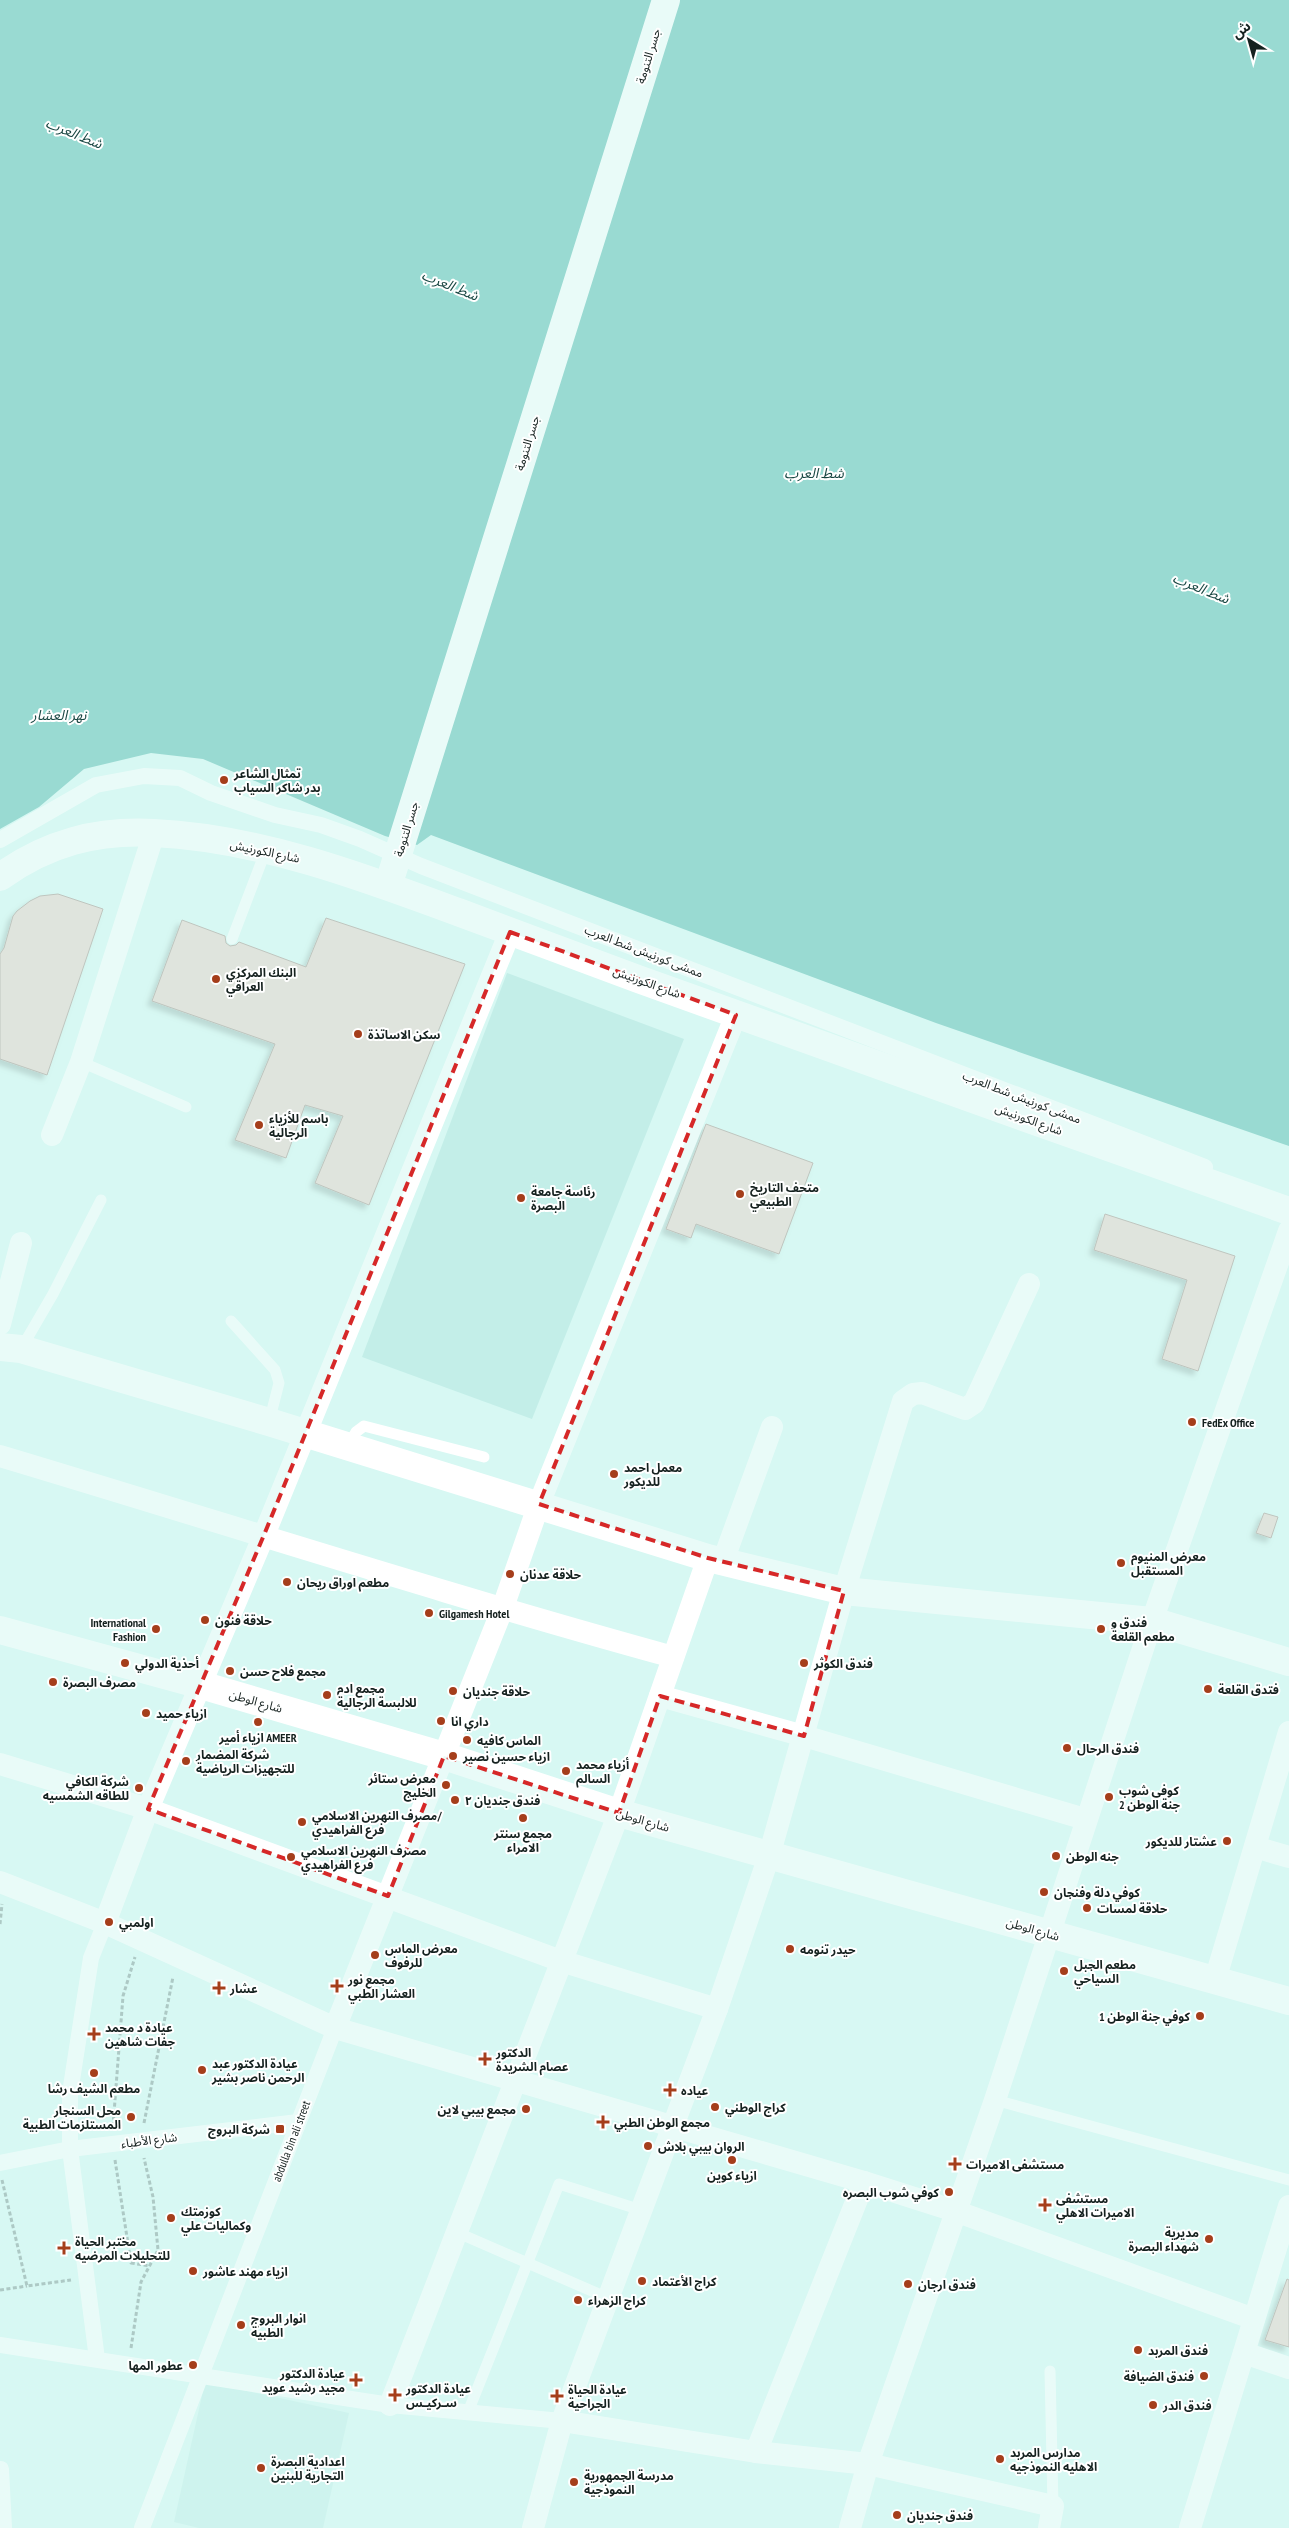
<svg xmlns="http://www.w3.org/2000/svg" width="1289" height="2528" font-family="'PT Sans Narrow','Noto Sans Arabic',sans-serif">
<defs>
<filter id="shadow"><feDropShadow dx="-4.5" dy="4.5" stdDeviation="2.5" flood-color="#0004"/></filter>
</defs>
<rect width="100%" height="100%" fill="#d7f8f3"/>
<g fill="#c3eee8">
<polygon points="507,973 684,1039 532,1419 362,1357"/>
<polygon points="205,2382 349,2413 323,2528 199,2528 174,2522"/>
</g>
<polygon fill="#4eb5ab" points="0,0 1289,0 1289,1146 936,1023 431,835 417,845 385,836 203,759 151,753 84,769 39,807 0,829"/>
<g fill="#e9cdc4" stroke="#a28880" filter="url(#shadow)">
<polygon points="58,894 103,909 47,1075 0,1059 0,954 4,948 13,916 17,911 30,901 40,896"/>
<polygon points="326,918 465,964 369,1205 315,1183 343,1116 305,1105 286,1158 235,1140 275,1044 152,1001 182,920 225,936 226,943 230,946 236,945 239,942 306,967"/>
<polygon points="706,1124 813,1163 779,1254 696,1224 691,1238 666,1229"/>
<polygon points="1105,1214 1235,1256 1198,1371 1162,1359 1187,1280 1094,1250"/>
<polygon points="1264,1513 1278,1517 1271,1538 1256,1533"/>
<polygon points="1287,2279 1289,2280 1289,2347 1265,2340"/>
</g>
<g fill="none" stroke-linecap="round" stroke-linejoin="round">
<g stroke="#7a918e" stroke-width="3" stroke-dasharray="4 2.5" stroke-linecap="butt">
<polyline points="0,1924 2,1904"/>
<polyline points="144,2123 173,1977"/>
<polyline points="113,2126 123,1996 135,1957"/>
<polyline points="115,2160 131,2263 150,2266"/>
<polyline points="2,2180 27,2286 71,2280"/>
<polyline points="0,2290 27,2286"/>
<polyline points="131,2348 141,2282 158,2250 153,2197 144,2158"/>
</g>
<g stroke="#fff" stroke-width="11">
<polyline points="232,939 266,850"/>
<polyline points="81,1062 186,1107"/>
<polyline points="231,1321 275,1370 279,1383 269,1422"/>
<polyline points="21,1349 53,1294 101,1200"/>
<polyline points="348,1446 356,1432 364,1426 484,1457"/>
<polyline points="995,2100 1289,2180"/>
<polyline points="456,2232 608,2298"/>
<polyline points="1050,2371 1053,2506"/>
<polyline points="468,2412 559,2184 641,2210"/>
</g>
<g stroke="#fff" stroke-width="16">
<polyline points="0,840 96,785 144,776 180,778 211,793 275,815 321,825 360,839 421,866 1205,1167"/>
<polyline points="0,2163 70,2149 298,2122"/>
<polyline points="0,2345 390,2405 562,2421"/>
<polyline points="97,2359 70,2149 70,2093 91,1958 105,1923"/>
<polyline points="1,2469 4,2528"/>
<polyline points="142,2528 335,2028"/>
</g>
<g stroke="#fff" stroke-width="22">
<polyline points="52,1135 81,1062 154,833"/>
<polyline points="0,1324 21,1243"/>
<path d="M0 1456C224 1523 447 1595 673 1657"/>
<polyline points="723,1561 772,1427"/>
<polyline points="660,1696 804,1736 1085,1819"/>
<polyline points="0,1764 148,1809 561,1961 717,2009"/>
<polyline points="1255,1847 1289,1857"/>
<polyline points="0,1882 105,1923 335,2028 864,2182 955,2211 1254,2319"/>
<polyline points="105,1923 148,1809 264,1535 510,932"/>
<polyline points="1215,1980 1289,1732"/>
<polyline points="335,2028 502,1610 539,1504 736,1015"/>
<polyline points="1244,2353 1289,2368"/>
<polyline points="390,2405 619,1813 708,1558"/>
<polyline points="562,2421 756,2452 868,2464 1053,2506 1049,2528"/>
<polyline points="756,2452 864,2182"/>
<polyline points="533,2528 562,2421 717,2009 769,1856 844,1591 903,1401 913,1394 922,1393 965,1409 974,1403 1029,1284"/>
<polyline points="850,2528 868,2464 995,2100 1152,1621 1289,1231"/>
<polyline points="1190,2528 1289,2206"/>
</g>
<polyline stroke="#fff" stroke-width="28" points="0,1347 21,1349 269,1422 708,1558 844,1591 1152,1621 1289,1662"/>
<g stroke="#fff" stroke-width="28">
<path d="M0 877C47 843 96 830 154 833 259 838 361 876 458 912 518 934 578 957 638 979 854 1058 1072 1134 1289 1211"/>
<polyline points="388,886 666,0"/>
<polyline points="0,1630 201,1685 444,1756 619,1813 1289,2001"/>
</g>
</g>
<path d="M0 0H1289V2528H0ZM510 932 736 1015 539 1504 708 1558 844 1591 804 1736 660 1696 619 1813 444 1756 388 1896 148 1809 264 1535Z" fill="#d7f8f3" fill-opacity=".55" fill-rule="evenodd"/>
<path fill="none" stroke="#d62828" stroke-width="4" stroke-dasharray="10 6" stroke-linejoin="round" d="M510 932 736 1015 539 1504 708 1558 844 1591 804 1736 660 1696 619 1813 444 1756 388 1896 148 1809 264 1535Z"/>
<g fill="#a53e1b" stroke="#fff" stroke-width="2">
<circle cx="224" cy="780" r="5"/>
<circle cx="216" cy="979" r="5"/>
<circle cx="358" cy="1034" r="5"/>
<circle cx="259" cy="1125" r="5"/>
<circle cx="740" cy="1194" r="5"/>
<circle cx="521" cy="1198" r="5"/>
<circle cx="1192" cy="1422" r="5"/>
<circle cx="614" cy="1474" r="5"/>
<circle cx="1121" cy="1563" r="5"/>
<circle cx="510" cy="1574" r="5"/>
<circle cx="287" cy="1582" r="5"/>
<circle cx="429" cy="1613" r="5"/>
<circle cx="205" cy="1620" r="5"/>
<circle cx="156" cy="1629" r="5"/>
<circle cx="1101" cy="1629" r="5"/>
<circle cx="125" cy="1663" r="5"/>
<circle cx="804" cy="1663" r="5"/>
<circle cx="230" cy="1671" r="5"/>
<circle cx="53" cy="1682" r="5"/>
<circle cx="1208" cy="1689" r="5"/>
<circle cx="453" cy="1691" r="5"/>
<circle cx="327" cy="1695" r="5"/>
<circle cx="146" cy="1713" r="5"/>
<circle cx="441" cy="1721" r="5"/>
<circle cx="258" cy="1722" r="5"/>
<circle cx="467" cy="1740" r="5"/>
<circle cx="1067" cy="1748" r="5"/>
<circle cx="453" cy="1756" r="5"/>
<circle cx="186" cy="1761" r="5"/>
<circle cx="566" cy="1771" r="5"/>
<circle cx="446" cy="1785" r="5"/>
<circle cx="139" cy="1788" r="5"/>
<circle cx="1109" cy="1797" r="5"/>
<circle cx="455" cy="1800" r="5"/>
<circle cx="523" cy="1818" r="5"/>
<circle cx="302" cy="1822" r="5"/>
<circle cx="1227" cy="1841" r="5"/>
<circle cx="1056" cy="1856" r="5"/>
<circle cx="291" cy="1857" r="5"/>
<circle cx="1044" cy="1892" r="5"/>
<circle cx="1087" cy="1908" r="5"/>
<circle cx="109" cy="1922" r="5"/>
<circle cx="790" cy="1949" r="5"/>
<circle cx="375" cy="1955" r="5"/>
<circle cx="1064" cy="1971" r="5"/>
<path d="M334.5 1978.5h5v5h5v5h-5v5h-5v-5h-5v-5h5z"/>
<path d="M216.5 1980.5h5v5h5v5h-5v5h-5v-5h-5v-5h5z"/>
<circle cx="1200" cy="2016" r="5"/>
<path d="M91.5 2026.5h5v5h5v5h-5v5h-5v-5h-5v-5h5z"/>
<path d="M482.5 2051.5h5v5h5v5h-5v5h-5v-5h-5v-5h5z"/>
<circle cx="202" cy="2070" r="5"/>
<circle cx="94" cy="2073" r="5"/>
<path d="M667.5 2082.5h5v5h5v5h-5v5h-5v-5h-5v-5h5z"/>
<circle cx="715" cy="2107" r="5"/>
<circle cx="526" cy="2109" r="5"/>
<circle cx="131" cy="2117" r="5"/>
<path d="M600.5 2114.5h5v5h5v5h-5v5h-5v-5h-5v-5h5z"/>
<rect x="275" y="2124" width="10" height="10" rx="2.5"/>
<circle cx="648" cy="2146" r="5"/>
<circle cx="732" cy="2160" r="5"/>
<path d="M952.5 2156.5h5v5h5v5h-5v5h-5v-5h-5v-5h5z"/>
<circle cx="949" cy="2192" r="5"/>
<path d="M1042.5 2197.5h5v5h5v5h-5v5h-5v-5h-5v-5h5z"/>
<circle cx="171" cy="2218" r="5"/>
<circle cx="1209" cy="2239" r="5"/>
<path d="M61.5 2240.5h5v5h5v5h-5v5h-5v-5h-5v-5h5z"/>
<circle cx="193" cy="2271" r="5"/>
<circle cx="642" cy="2281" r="5"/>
<circle cx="908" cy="2284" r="5"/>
<circle cx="578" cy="2300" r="5"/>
<circle cx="241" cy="2325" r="5"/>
<circle cx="1138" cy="2350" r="5"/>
<circle cx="193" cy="2365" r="5"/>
<circle cx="1204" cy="2376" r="5"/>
<path d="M353.5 2372.5h5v5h5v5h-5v5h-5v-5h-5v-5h5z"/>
<path d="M392.5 2387.5h5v5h5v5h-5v5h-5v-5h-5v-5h5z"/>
<path d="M554.5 2388.5h5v5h5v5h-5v5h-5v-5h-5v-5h5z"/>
<circle cx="1153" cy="2405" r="5"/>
<circle cx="1000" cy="2459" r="5"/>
<circle cx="261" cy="2468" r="5"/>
<circle cx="574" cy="2482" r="5"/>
<circle cx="897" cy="2515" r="5"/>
</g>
<g text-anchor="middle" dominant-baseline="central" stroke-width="4" stroke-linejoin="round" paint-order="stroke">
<g font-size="12" fill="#15211f" stroke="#fff">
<text transform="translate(648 56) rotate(-73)">جسر التنومة</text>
<text transform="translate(527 443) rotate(-73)">جسر التنومة</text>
<text transform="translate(406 829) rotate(-73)">جسر التنومة</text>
<text transform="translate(265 851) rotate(12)">شارع الكورنيش</text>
<text transform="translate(644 951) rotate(21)">ممشى كورنيش شط العرب</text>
<text transform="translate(647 982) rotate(20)">شارع الكورنيش</text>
<text transform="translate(1022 1097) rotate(21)">ممشى كورنيش شط العرب</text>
<text transform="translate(1029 1119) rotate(20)">شارع الكورنيش</text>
<text transform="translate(256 1701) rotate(16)">شارع الوطن</text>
<text transform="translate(643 1820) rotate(16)">شارع الوطن</text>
<text transform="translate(1033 1929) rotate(16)">شارع الوطن</text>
<text transform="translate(149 2140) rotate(-7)">شارع الأطباء</text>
<text transform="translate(291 2141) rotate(-69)">abdulla bin ali street</text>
</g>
<g font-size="12" font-weight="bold" fill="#15211f" stroke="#fff" text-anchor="start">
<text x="234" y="773">تمثال الشاعر<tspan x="234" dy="14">بدر شاكر السياب</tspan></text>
<text x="226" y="972">البنك المركزي<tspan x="226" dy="14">العراقي</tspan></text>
<text x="368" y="1034">سكن الاساتذة</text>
<text x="269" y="1118">باسم للأزياء<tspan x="269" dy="14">الرجالية</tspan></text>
<text x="750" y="1187">متحف التاريخ<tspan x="750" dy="14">الطبيعي</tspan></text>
<text x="531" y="1191">رئاسة جامعة<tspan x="531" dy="14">البصرة</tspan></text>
<text x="1202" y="1422">FedEx Office</text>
<text x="624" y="1467">معمل احمد<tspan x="624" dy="14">للديكور</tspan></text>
<text x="1131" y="1556">معرض المنيوم<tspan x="1131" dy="14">المستقبل</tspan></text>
<text x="520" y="1574">حلاقة عدنان</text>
<text x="297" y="1582">مطعم اوراق ريحان</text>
<text x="439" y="1613">Gilgamesh Hotel</text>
<text x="215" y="1620">حلاقة فنون</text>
<text x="146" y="1622" text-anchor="end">International<tspan x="146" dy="14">Fashion</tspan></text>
<text x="1111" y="1622">فندق و<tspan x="1111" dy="14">مطعم القلعة</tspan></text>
<text x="135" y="1663">أحذية الدولي</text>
<text x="814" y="1663">فندق الكوثر</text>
<text x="240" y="1671">مجمع فلاح حسن</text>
<text x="63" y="1682">مصرف البصرة</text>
<text x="337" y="1688">مجمع ادم<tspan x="337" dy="14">للالبسة الرجالية</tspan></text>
<text x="1218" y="1689">فتدق القلعة</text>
<text x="463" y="1691">حلاقة جنديان</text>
<text x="156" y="1713">ازياء حميد</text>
<text x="451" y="1721">داري انا</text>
<text x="258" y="1737" text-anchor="middle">ازياء أمير AMEER</text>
<text x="477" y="1740">الماس كافيه</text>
<text x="1077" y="1748">فندق الرحال</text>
<text x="196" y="1754">شركة المضمار<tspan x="196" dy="14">للتجهيزات الرياضية</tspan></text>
<text x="463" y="1756">ازياء حسين نصير</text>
<text x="576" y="1764">أزياء محمد<tspan x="576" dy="14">السالم</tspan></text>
<text x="436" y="1778" text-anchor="end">معرض ستائر<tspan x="436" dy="14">الخليج</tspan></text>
<text x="129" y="1781" text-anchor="end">شركة الكافي<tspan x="129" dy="14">للطاقه الشمسيه</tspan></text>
<text x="1119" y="1790">كوفي شوب<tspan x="1119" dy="14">جنة الوطن 2</tspan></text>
<text x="465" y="1800">فندق جنديان ٢</text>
<text x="312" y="1815">مصرف النهرين الاسلامي/<tspan x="312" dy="14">فرع الفراهيدي</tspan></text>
<text x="523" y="1833" text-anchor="middle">مجمع سنتر<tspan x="523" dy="14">الامراء</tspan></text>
<text x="1217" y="1841" text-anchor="end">عشتار للديكور</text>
<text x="301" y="1850">مصرف النهرين الاسلامي<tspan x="301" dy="14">فرع الفراهيدي</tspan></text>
<text x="1066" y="1856">جنه الوطن</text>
<text x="1054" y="1892">كوفي دلة وفنجان</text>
<text x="1097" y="1908">حلاقة لمسات</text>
<text x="119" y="1922">اولمبي</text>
<text x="385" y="1948">معرض الماس<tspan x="385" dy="14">للرفوف</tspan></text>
<text x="800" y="1949">حيدر تنومه</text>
<text x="1074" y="1964">مطعم الجبل<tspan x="1074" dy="14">السياحي</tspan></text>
<text x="348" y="1979">مجمع نور<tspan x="348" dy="14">العشار الطبي</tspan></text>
<text x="230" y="1988">عشار</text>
<text x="1190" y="2016" text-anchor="end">كوفي جنة الوطن 1</text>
<text x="105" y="2027">عيادة د محمد<tspan x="105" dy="14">جفات شاهين</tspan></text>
<text x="496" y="2052">الدكتور<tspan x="496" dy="14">عصام الشريدة</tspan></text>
<text x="212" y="2063">عيادة الدكتور عبد<tspan x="212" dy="14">الرحمن ناصر بشير</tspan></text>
<text x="94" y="2088" text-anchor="middle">مطعم الشيف رشا</text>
<text x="681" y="2090">عياده</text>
<text x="725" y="2107">كراج الوطني</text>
<text x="516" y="2109" text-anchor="end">مجمع بيبي لاين</text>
<text x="121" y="2110" text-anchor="end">محل السنجار<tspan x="121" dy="14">المستلزمات الطبية</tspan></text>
<text x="614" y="2122">مجمع الوطن الطبي</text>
<text x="270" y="2129" text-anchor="end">شركة البروج</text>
<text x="658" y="2146">الروان بيبي بلاش</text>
<text x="966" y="2164">مستشفى الاميرات</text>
<text x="732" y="2175" text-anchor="middle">ازياء كوين</text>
<text x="939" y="2192" text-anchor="end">كوفي شوب البصره</text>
<text x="1056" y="2198">مستشفى<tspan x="1056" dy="14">الاميرات الاهلي</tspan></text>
<text x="181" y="2211">كوزمتك<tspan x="181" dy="14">وكماليات علي</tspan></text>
<text x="1199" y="2232" text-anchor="end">مديرية<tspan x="1199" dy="14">شهداء البصرة</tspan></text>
<text x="75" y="2241">مختبر الحياة<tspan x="75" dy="14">للتحليلات المرضيه</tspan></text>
<text x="203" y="2271">ازياء مهند عاشور</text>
<text x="652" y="2281">كراج الأعتماد</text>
<text x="918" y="2284">فندق ارجان</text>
<text x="588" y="2300">كراج الزهراء</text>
<text x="251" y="2318">انوار البروج<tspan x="251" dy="14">الطبية</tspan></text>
<text x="1148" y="2350">فندق المربد</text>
<text x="183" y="2365" text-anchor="end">عطور المها</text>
<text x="345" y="2373" text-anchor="end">عيادة الدكتور<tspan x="345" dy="14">مجيد رشيد عويد</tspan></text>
<text x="1194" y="2376" text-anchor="end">فندق الضيافة</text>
<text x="406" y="2388">عيادة الدكتور<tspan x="406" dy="14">سـركيـس</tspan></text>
<text x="568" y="2389">عيادة الحياة<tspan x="568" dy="14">الجراحية</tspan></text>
<text x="1163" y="2405">فندق الدر</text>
<text x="1010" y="2452">مدارس المربد<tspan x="1010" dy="14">الاهليه النموذجيه</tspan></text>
<text x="271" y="2461">اعدادية البصرة<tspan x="271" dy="14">التجارية للبنين</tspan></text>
<text x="584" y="2475">مدرسة الجمهورية<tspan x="584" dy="14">النموذجية</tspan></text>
<text x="907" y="2515">فندق جنديان</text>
</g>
<g font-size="14" font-style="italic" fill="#184642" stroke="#fff">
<text transform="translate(74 133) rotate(22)">شط العرب</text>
<text transform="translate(450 285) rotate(22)">شط العرب</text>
<text x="814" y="473">شط العرب</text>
<text transform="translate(1201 588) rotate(22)">شط العرب</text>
<text x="59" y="715">نهر العشار</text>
</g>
</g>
<g transform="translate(1249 40) rotate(323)" stroke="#ffffff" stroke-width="4" paint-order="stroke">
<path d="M0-4L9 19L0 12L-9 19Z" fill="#15211f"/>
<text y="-8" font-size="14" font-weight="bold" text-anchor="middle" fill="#15211f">ش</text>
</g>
</svg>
